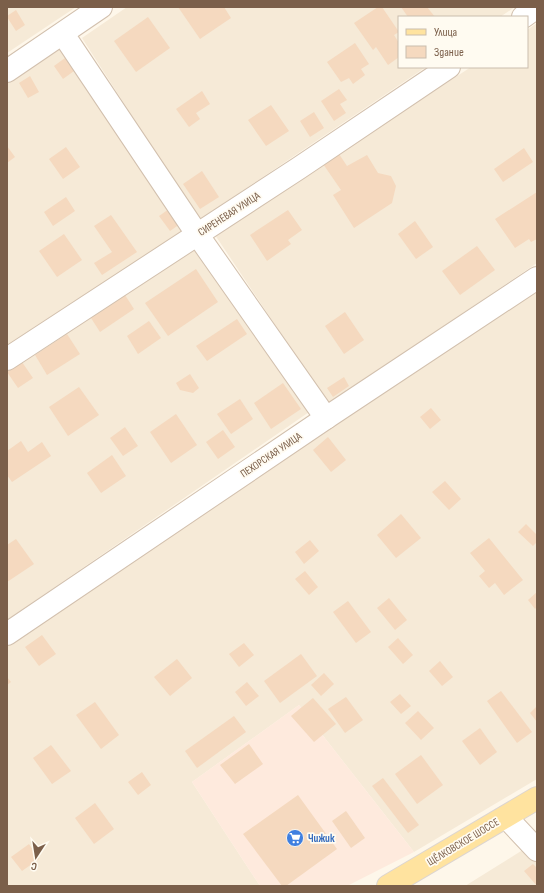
<svg xmlns="http://www.w3.org/2000/svg" width="544" height="893" font-family="'Sofia Sans Condensed',sans-serif">
<rect width="100%" height="100%" fill="#fef7ea"/>
<g fill="#f6ead7">
<polygon points="7,7 76,7 7,53"/>
<polygon points="127,7 515,7 500,17 399,17 399,67 426,67 199,220 82,38"/>
<polygon points="537,23 537,263 328,404 215,235 471,67 527,67 527,30"/>
<polygon points="61,44 187,231 7,350 7,81"/>
<polygon points="195,243 312,410 7,620 7,368"/>
<polygon points="537,286 537,779 414,852 299,705 192,782 260,886 7,886 7,644"/>
<polygon points="537,841 537,886 465,886"/>
</g>
<polygon fill="#feeadd" points="299,705 414,852 347,886 260,886 192,782"/>
<g fill="#f5d9bf">
<polygon points="178,7 224,7 231,18 200,39"/>
<polygon points="378,7 382,7 399,32 394,35 399,43 399,57 388,65 376,47 373,50 354,23"/>
<polygon points="401,7 427,7 435,17 408,17"/>
<polygon points="16,10 25,25 16,31 7,17 7,16"/>
<polygon points="148,17 170,48 136,72 114,41"/>
<polygon points="355,43 369,64 361,69 365,75 353,84 349,78 341,82 327,62"/>
<polygon points="65,58 74,71 63,79 54,66"/>
<polygon points="30,76 39,92 28,98 19,83"/>
<polygon points="339,89 347,100 340,104 346,113 334,121 321,101"/>
<polygon points="202,91 210,104 196,113 200,119 189,127 176,109"/>
<polygon points="271,105 289,131 266,146 248,120"/>
<polygon points="314,112 324,128 310,137 300,121"/>
<polygon points="7,146 15,157 7,163"/>
<polygon points="66,147 80,167 63,179 49,159"/>
<polygon points="524,148 533,162 503,182 494,169"/>
<polygon points="337,151 347,166 367,155 378,173 391,176 396,186 392,203 354,228 333,195 341,190 321,161"/>
<polygon points="202,171 219,197 200,209 183,184"/>
<polygon points="537,192 537,239 531,242 529,239 515,248 495,219"/>
<polygon points="66,197 75,211 53,226 44,212"/>
<polygon points="169,209 180,224 170,231 159,216"/>
<polygon points="288,210 302,230 288,240 291,244 267,261 250,235"/>
<polygon points="111,215 137,252 102,275 94,263 112,252 94,226"/>
<polygon points="415,221 433,247 416,259 398,234"/>
<polygon points="64,234 82,260 57,277 39,251"/>
<polygon points="477,246 495,270 460,295 442,271"/>
<polygon points="196,269 218,302 168,336 145,303"/>
<polygon points="125,295 134,309 100,332 91,318"/>
<polygon points="345,312 364,340 344,354 325,326"/>
<polygon points="237,319 247,334 207,361 196,346"/>
<polygon points="149,321 161,338 138,354 127,336"/>
<polygon points="67,334 80,354 47,375 35,355"/>
<polygon points="22,362 33,378 18,388 7,372"/>
<polygon points="190,374 199,388 193,393 180,390 176,383"/>
<polygon points="344,377 349,386 333,397 327,388"/>
<polygon points="283,383 301,409 271,429 254,403"/>
<polygon points="79,387 99,415 68,436 49,407"/>
<polygon points="240,399 253,419 231,434 217,414"/>
<polygon points="431,408 441,420 430,429 420,417"/>
<polygon points="176,414 197,445 171,463 150,432"/>
<polygon points="125,427 138,446 123,456 110,438"/>
<polygon points="223,430 235,447 218,459 206,442"/>
<polygon points="328,437 346,460 331,472 313,450"/>
<polygon points="21,441 28,452 42,442 51,456 12,482 7,475 7,451"/>
<polygon points="112,455 126,476 101,493 87,473"/>
<polygon points="445,481 461,499 449,510 432,492"/>
<polygon points="401,514 421,538 396,558 377,535"/>
<polygon points="526,524 537,535 537,542 533,546 518,532"/>
<polygon points="489,538 523,580 504,595 495,583 489,588 479,576 485,571 470,553"/>
<polygon points="16,539 34,564 7,582 7,545"/>
<polygon points="310,540 319,551 304,564 295,552"/>
<polygon points="305,571 318,587 309,595 295,579"/>
<polygon points="537,592 537,607 535,609 528,600"/>
<polygon points="389,598 407,620 395,630 377,608"/>
<polygon points="348,601 371,632 356,643 333,612"/>
<polygon points="42,635 56,654 39,666 25,647"/>
<polygon points="398,638 413,655 403,664 388,647"/>
<polygon points="244,643 254,655 239,667 229,654"/>
<polygon points="301,654 317,676 280,703 264,681"/>
<polygon points="177,659 192,678 170,696 154,677"/>
<polygon points="440,661 453,677 442,686 429,671"/>
<polygon points="324,673 334,684 321,696 311,685"/>
<polygon points="7,677 11,682 7,685"/>
<polygon points="247,682 259,696 246,706 235,692"/>
<polygon points="501,691 532,732 517,743 487,701"/>
<polygon points="400,694 411,706 401,714 390,702"/>
<polygon points="346,697 363,720 345,733 328,709"/>
<polygon points="313,698 336,724 314,742 291,716"/>
<polygon points="95,702 119,735 101,749 76,715"/>
<polygon points="537,706 537,722 530,713"/>
<polygon points="418,711 434,728 421,740 405,723"/>
<polygon points="234,716 246,732 197,768 185,751"/>
<polygon points="480,728 497,752 480,765 462,741"/>
<polygon points="249,744 263,764 235,784 220,765"/>
<polygon points="51,745 71,771 52,784 33,758"/>
<polygon points="421,755 443,785 417,804 395,774"/>
<polygon points="142,772 151,785 138,795 128,782"/>
<polygon points="383,778 419,825 408,833 372,786"/>
<polygon points="298,795 337,849 286,886 282,886 243,834"/>
<polygon points="95,803 114,829 94,844 75,818"/>
<polygon points="346,811 365,838 351,848 332,821"/>
<polygon points="29,844 39,859 22,871 11,857"/>
<polygon points="533,864 537,868 537,886 524,871"/>
</g>
<g fill="none" stroke-linecap="round" stroke-linejoin="round">
<g stroke="#d2c0ae" stroke-width="24">
<g id="minor">
<polyline points="523,17 537,7"/>
<polyline points="63,34 197,234 326,418"/>
<polyline points="7,71 101,7"/>
<polyline points="7,359 299,168 449,67"/>
<polyline points="7,634 326,418 537,278"/>
<polyline points="506,817 537,850"/>
</g>
</g>
<g stroke="#ddd5d0" stroke-width="24">
<polyline id="major" points="388,886 537,798"/>
</g>
<use href="#minor" stroke="#fff" stroke-width="22"/>
<use href="#major" stroke="#ffe39f" stroke-width="22"/>
</g>
<defs>
<g id="supermarket-disc" transform="scale(0.9)"><circle r="9.5" fill="#3f7fe0" stroke="#fffbf1"/><path d="M-6-5.5h2.5l.6 2H6L4.5 2H-2.5L-4.4-4H-6ZM-1.5 3.2a1.3 1.3 0 1 0 .1 0ZM3 3.2a1.3 1.3 0 1 0 .1 0Z" fill="#fff"/></g>
</defs>
<g fill-rule="evenodd">
<use href="#supermarket-disc" x="295" y="838"/>
</g>
<g text-anchor="middle" dominant-baseline="central" stroke-width="3.5" stroke-linejoin="round" paint-order="stroke">
<g font-size="11" fill="#7b5f4a" stroke="#fffbf1">
<text transform="translate(229 214) rotate(-33)">СИРЕНЕВАЯ УЛИЦА</text>
<text transform="translate(271 455) rotate(-34)">ПЕХОРСКАЯ УЛИЦА</text>
<text transform="translate(463 842) rotate(-31)">ЩЁЛКОВСКОЕ ШОССЕ</text>
</g>
<g font-size="11" font-weight="bold" fill="#366cbe" stroke="#fffbf1" text-anchor="start">
<text x="308" y="838">Чижик</text>
</g>
</g>
<rect width="544" height="893" fill="none" stroke="#7b5f4a" stroke-width="16"/>
<rect x="398" y="16" width="130" height="52" fill="#fffbf1" stroke="#cabdae"/>
<rect x="406" y="29" width="20" height="6" fill="#ffe39f" stroke="#cabdae"/>
<text x="434" y="36" font-size="12" fill="#7b5f4a">Улица</text>
<rect x="406" y="46" width="20" height="12" fill="#f5d9bf" stroke="#cabdae"/>
<text x="434" y="56" font-size="12" fill="#7b5f4a">Здание</text>
<g transform="translate(36 857) rotate(192)" stroke="#fffbf1" stroke-width="3" paint-order="stroke">
<path d="M0-3L7 15L0 10L-7 15Z" fill="#7b5f4a"/>
<text y="-6" font-size="11" font-weight="bold" text-anchor="middle" fill="#7b5f4a">С</text>
</g>
</svg>
